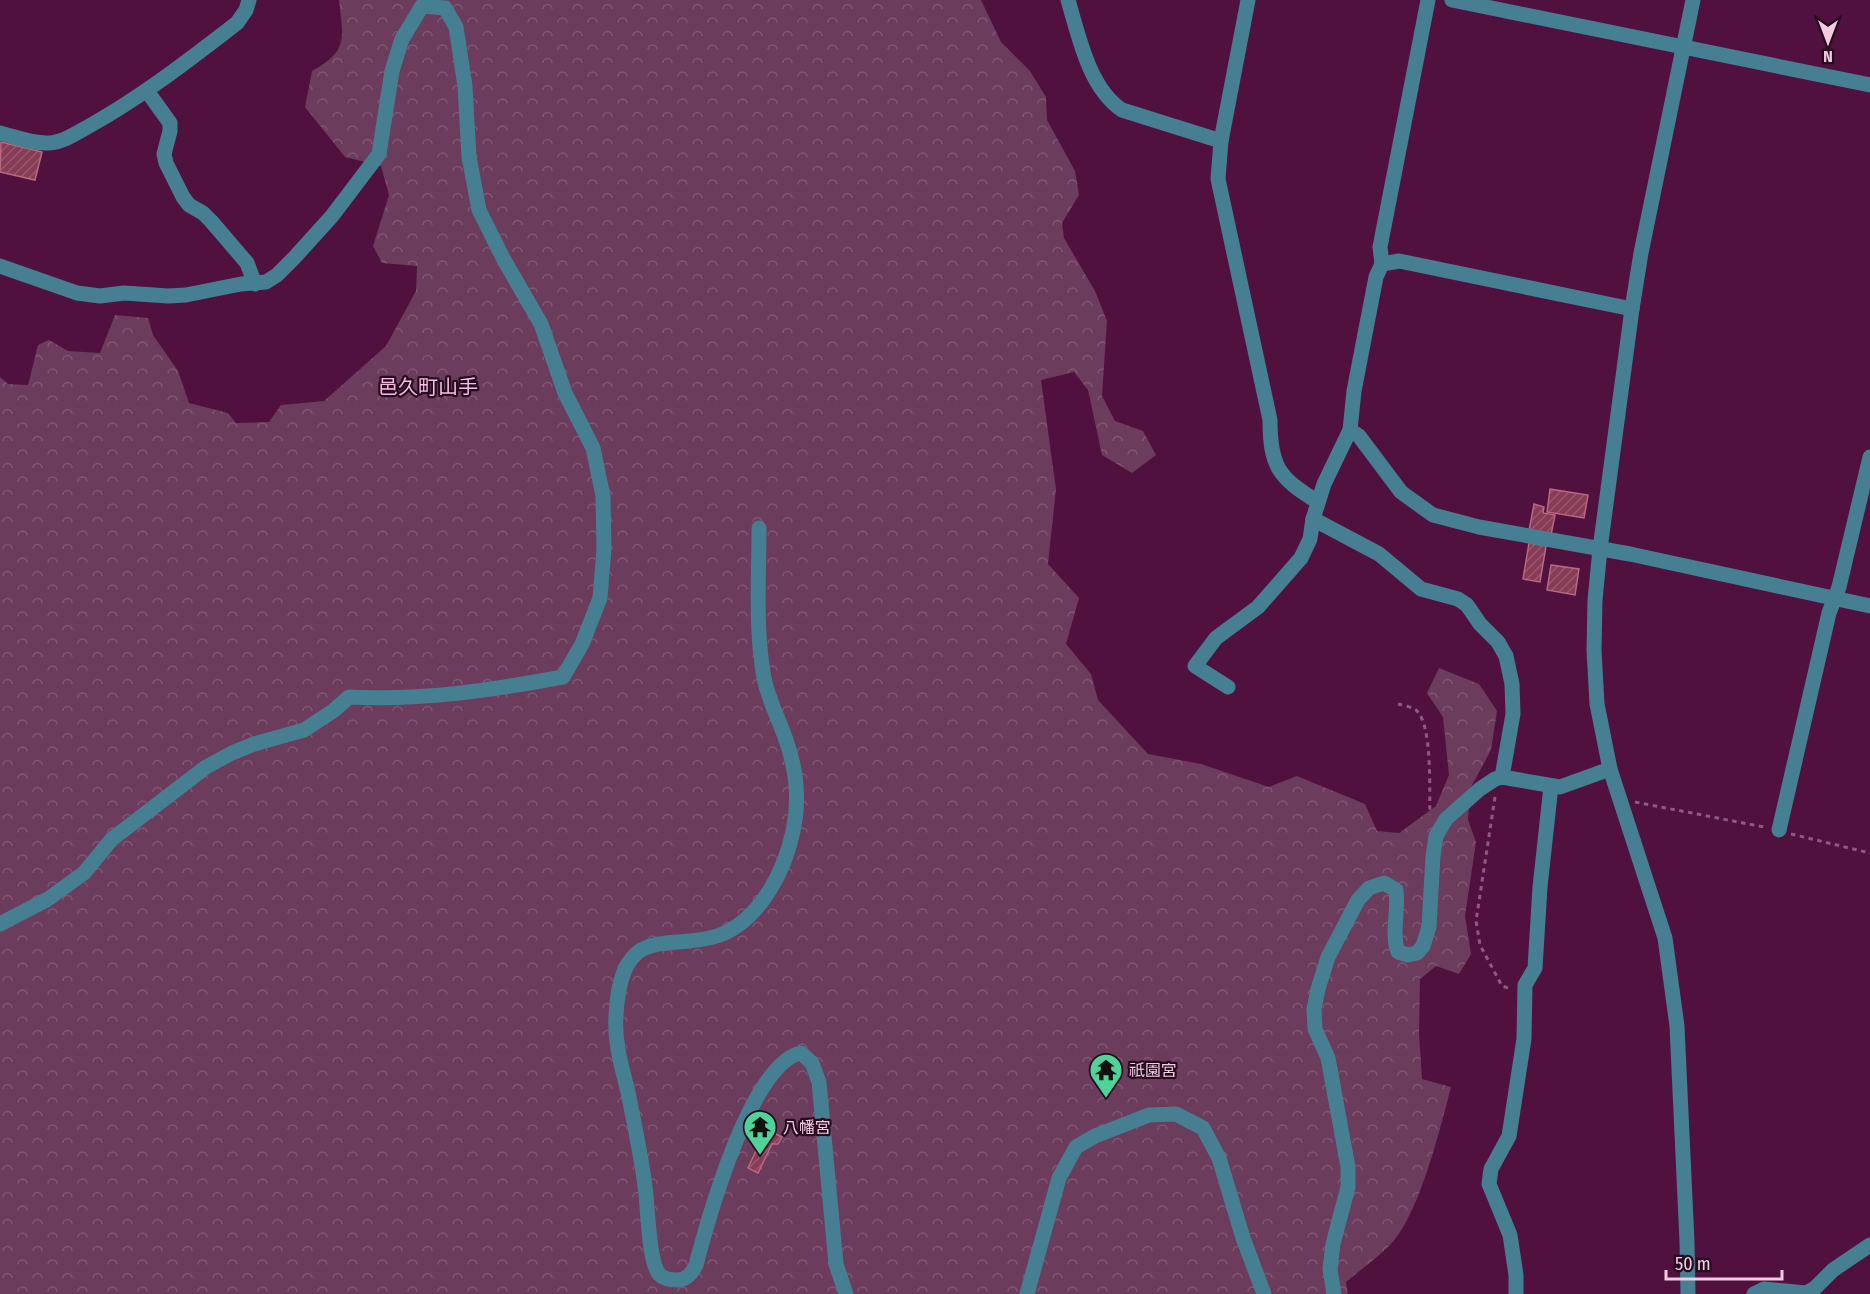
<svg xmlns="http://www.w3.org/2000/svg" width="1870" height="1294" font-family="'Fira Sans Condensed','Noto Sans JP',sans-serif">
<defs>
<pattern id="forest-crowns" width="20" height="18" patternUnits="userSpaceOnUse" patternTransform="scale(1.5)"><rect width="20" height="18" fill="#6b3c5b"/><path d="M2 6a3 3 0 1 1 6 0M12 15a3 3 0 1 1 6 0" fill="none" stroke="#815772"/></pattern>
<pattern id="building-hatch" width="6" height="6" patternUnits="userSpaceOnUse" patternTransform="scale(1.5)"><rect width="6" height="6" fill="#873c55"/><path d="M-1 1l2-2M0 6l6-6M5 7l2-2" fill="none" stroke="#98576d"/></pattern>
</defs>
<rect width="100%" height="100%" fill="#50113e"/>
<path fill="url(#forest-crowns)" d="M339 0H981L1001 42 1030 71 1046 97 1047 120 1075 171 1079 195 1062 223 1064 238 1095 291 1107 321 1102 396 1115 421 1143 431 1156 455 1132 473 1102 455 1088 390 1074 372 1041 380 1056 489 1048 564 1079 598 1066 644 1091 674 1098 700 1148 754 1201 764 1269 787 1297 776 1365 804 1377 831 1399 833 1436 806 1449 775 1443 717 1427 693 1439 668 1479 684 1497 711 1491 750 1470 789 1468 820 1476 842 1465 916 1471 954 1459 974 1436 966 1420 979 1419 1033 1422 1079 1451 1087C1440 1129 1419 1217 1389 1246 1376 1259 1360 1270 1346 1282L1348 1294H0V377L8 384 28 385 38 345 49 340 68 351 100 353 115 315 148 318 153 335 178 371 189 403 228 413 236 423 269 422 281 405 324 401 386 346 416 291 417 266 382 263 373 246 389 195 381 166 345 157 305 107 312 71C349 51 343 38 339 0Z"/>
<g fill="url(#building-hatch)" stroke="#b96981" stroke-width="1.5">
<polygon points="1,142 42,152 35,180 0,172"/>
<polygon points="1550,489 1588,495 1584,518 1547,512"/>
<polygon points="1534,504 1544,507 1543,513 1555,515 1551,535 1529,531"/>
<polygon points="1529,543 1546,546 1540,582 1523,579"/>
<polygon points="1551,565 1579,569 1575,595 1547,590"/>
<polygon points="764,1128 782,1137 778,1144 772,1144 758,1173 748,1168 762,1138 760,1136"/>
</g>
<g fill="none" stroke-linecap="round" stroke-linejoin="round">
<g stroke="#8f5a7f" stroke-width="3" stroke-dasharray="4.5 4.5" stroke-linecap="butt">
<path d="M1398 704C1403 705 1411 707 1416 710 1433 724 1429 793 1430 815"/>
<polyline points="1495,797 1476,921 1480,945 1502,986 1511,989"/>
<polyline points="1635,802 1764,827"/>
<polyline points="1791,834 1870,853"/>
</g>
<g stroke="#457f91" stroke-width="15">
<path d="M1068 0C1079 37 1089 88 1122 110L1221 141"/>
<path d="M1248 0 1221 141 1218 179 1270 420C1270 467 1279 478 1318 502"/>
<polyline points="1452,0 1870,85"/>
<polyline points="147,91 170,123 170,131 164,154 166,163 183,197 189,205 203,213 211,221 247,263 255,284"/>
<path d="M0 133C16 137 33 144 49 143 64 142 78 132 91 125 143 96 190 59 237 23L246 10 249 0"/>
<polyline points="1382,264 1399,261 1632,309"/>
<path d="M0 266 77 293 100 296 124 293 168 296 186 295 241 284 266 282 277 275 294 258 332 216 379 154 392 71 402 39 422 6 445 8 456 27 465 86 469 157 479 210 504 260 541 324 565 393 593 448 603 496 604 549 600 598 582 644 563 677C492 690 421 701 349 697L333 711 304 730 254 744 232 753 206 767 112 839 84 873 48 899 0 924"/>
<polyline points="1350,430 1359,436 1401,492 1433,515 1479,527 1630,554 1870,606"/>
<polyline points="1313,519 1379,554 1421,589 1458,599 1467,605 1480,624 1498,642 1506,656 1512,684 1513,714 1502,777"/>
<path d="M759 528C759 577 755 629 764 678 768 699 778 717 785 737 796 767 800 800 793 831 785 870 762 915 725 933 714 938 701 940 689 941 673 943 650 942 637 953 620 967 617 996 616 1016 614 1042 622 1068 628 1092 634 1123 641 1155 645 1186 648 1204 648 1264 660 1275 664 1279 671 1280 677 1280 687 1280 692 1273 696 1265 708 1219 751 1063 801 1053L812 1063 819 1082 836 1264 846 1294"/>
<polyline points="1228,687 1195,666 1216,638 1258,607 1301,558 1310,539 1313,519 1324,484 1350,430 1354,391 1376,277 1382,264 1380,247 1428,0"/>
<polyline points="1779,830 1829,613 1839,587 1870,457"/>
<polyline points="1027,1294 1059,1178 1076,1147 1095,1136 1149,1115 1176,1114 1203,1128 1219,1158 1243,1238 1264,1294"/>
<path d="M1334 1294 1330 1269 1333 1244 1348 1187V1167L1328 1058 1315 1029 1314 1009 1318 989 1328 957 1358 900 1369 888 1384 883 1396 890C1399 910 1391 933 1398 952L1408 955 1417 953 1423 946 1429 927 1433 856 1436 836 1446 819 1480 789 1495 779 1502 777 1560 787 1610 769"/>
<polyline points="1516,1294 1516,1275 1510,1235 1489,1184 1491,1169 1509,1136 1524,1039 1525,985 1535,968 1540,887 1551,786"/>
<polyline points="1688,1294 1687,1242 1677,1026 1665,938 1610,769 1597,704 1594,650 1595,600 1600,549 1632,309 1641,253 1693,0"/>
<polyline points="1754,1294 1764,1289 1806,1293 1815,1288 1833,1270 1870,1245"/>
</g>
</g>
<defs>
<g id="temple-pin" transform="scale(1.725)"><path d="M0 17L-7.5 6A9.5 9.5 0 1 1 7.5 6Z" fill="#4ed399" stroke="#260c1e"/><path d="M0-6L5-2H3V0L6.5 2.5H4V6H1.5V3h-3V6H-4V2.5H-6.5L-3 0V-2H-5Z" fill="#111"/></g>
</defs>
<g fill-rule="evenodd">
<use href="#temple-pin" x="1106" y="1070"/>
<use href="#temple-pin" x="760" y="1127"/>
</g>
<g text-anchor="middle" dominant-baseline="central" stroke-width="4.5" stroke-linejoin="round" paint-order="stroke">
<g font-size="16" fill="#f1cbe2" stroke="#260c1e" text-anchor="start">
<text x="1129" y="1070">祇園宮</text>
<text x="783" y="1127">八幡宮</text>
</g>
<g font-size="20" fill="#f9bce2" stroke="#260c1e">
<text x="428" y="387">邑久町山手</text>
</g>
</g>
<g transform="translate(1828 42) rotate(180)" stroke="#260c1e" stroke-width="4.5" paint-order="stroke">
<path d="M0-4.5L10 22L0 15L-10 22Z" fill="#f1cbe2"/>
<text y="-9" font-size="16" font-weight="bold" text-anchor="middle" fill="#f1cbe2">N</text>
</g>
<path d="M1666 1270v9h116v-9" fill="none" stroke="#f1cbe2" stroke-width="3"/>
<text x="1675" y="1270" font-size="18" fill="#f1cbe2" stroke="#260c1e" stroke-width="4.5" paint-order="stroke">50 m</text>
</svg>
